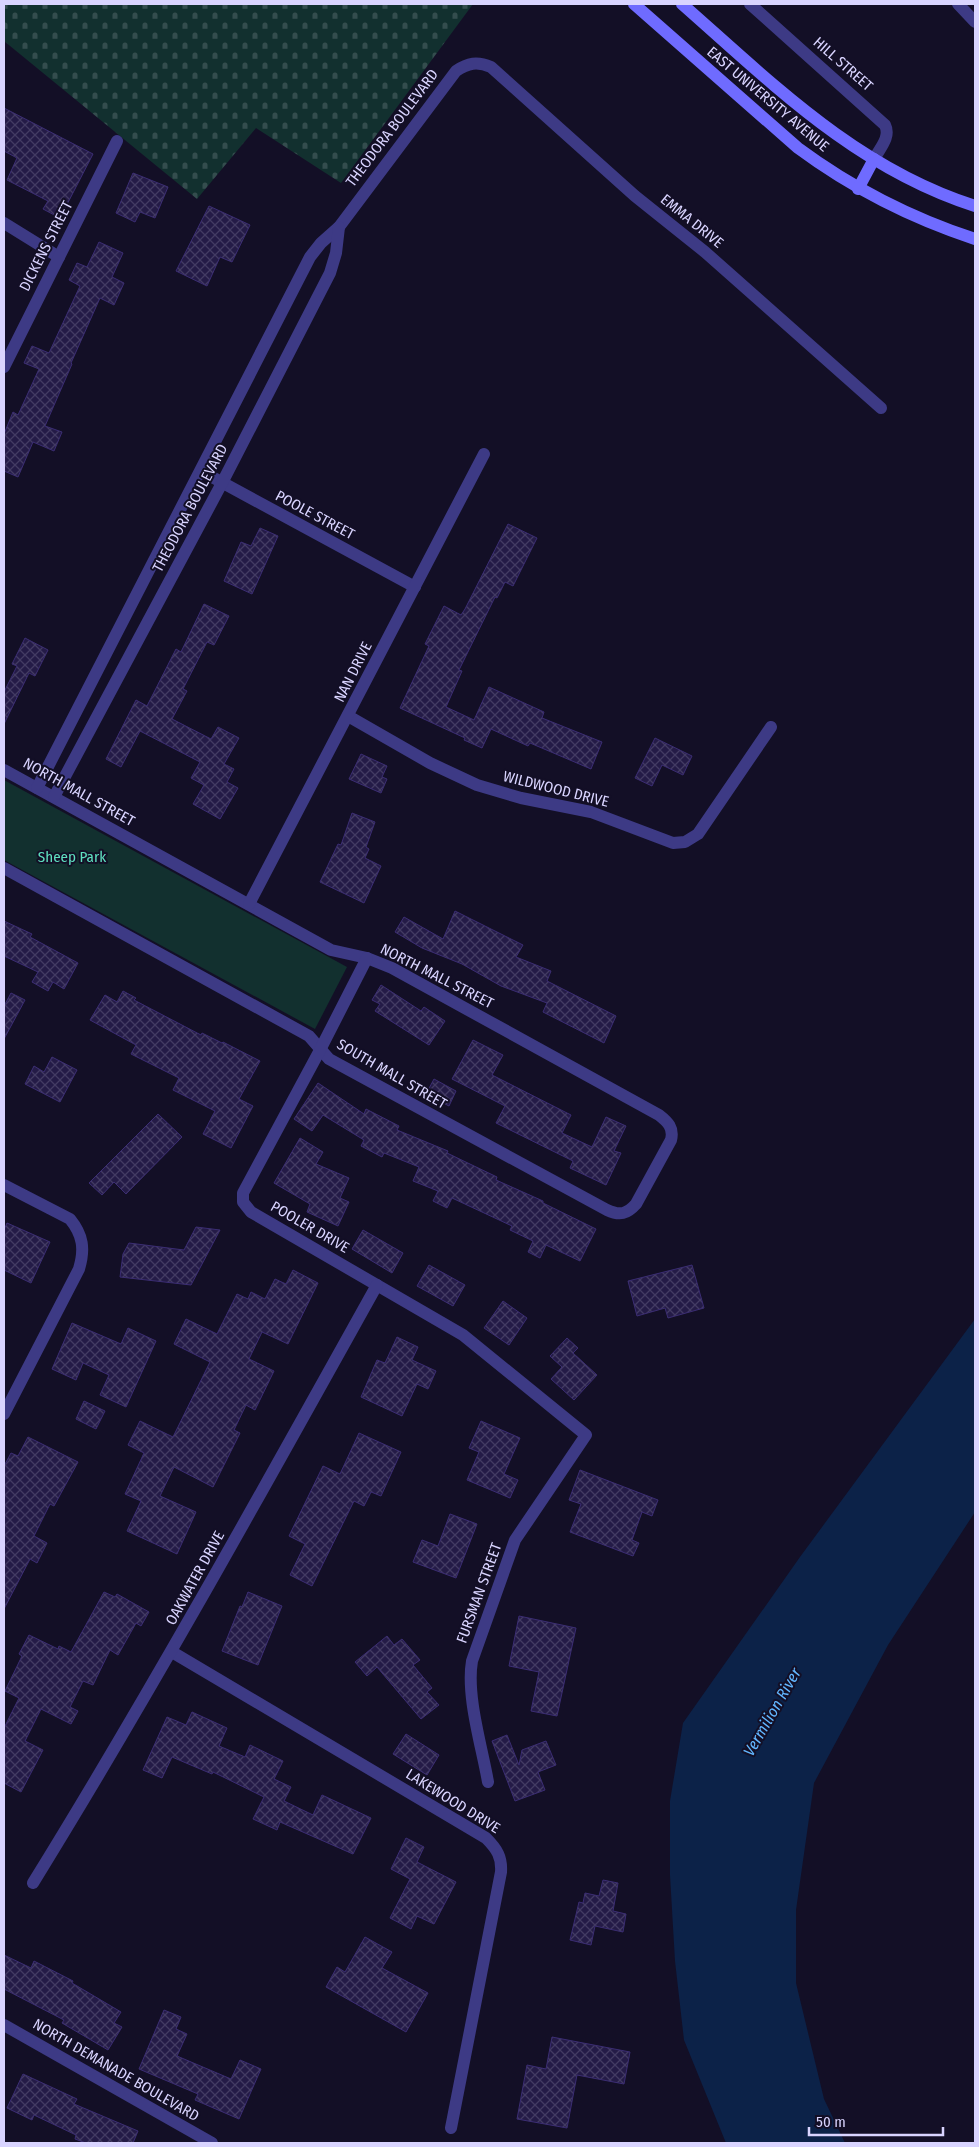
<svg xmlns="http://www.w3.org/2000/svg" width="979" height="2147" font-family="'Fira Sans Condensed',sans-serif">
<defs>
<pattern id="cemetery-stones" width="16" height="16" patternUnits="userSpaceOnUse" patternTransform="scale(1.25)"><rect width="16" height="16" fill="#12302f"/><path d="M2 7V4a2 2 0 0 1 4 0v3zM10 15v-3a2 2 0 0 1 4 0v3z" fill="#344d4e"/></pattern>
<pattern id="building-cross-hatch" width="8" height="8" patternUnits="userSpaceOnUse" patternTransform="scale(1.25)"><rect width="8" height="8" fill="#241b47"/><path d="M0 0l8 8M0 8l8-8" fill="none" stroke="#433b63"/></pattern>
</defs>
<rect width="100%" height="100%" fill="#130f26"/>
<polygon fill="#12302f" points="4,780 347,967 315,1029 4,860"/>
<polygon fill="url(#cemetery-stones)" points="4,4 473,4 341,183 256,128 197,199 4,41"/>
<polygon fill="#0c2248" points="975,1319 975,1512 888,1645 814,1783 796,1910 796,1983 824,2099 845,2143 726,2143 684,2040 675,1961 670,1875 670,1801 683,1723 800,1557"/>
<g fill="url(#building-cross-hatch)" stroke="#3b2d73">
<polygon points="4,108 93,154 60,218 43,209 48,201 7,180 17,158 4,151"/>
<polygon points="133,173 168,187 155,218 140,212 135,222 116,213"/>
<polygon points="209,206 250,225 232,262 220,257 207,286 176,271"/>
<polygon points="99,242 123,253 112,277 124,283 114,305 100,298 71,363 72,364 45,426 62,432 54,451 33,442 18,477 4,471 4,434 13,412 18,415 39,369 24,363 32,346 49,353 80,286 69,280 77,263 87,267"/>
<polygon points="508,524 537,538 513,586 505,582 497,598 495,597 459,670 462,671 446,707 474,720 489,687 544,712 542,718 602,742 591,769 530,743 528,746 491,729 482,748 464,740 465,738 400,708 429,646 425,644 444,606 461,615 465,609"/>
<polygon points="260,528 278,536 252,594 224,581 241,542 251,546"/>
<polygon points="204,604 229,616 214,645 207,642 183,689 187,691 172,719 211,739 218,727 239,738 224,764 234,769 227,782 238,788 220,819 193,804 204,785 191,778 200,762 140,731 121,767 106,759 136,700 147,706 176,649 181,652"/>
<polygon points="25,638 48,650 35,676 29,673 4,724 4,692 17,666 12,664"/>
<polygon points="655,738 692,756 683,775 662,765 652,786 635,778"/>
<polygon points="361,754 387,766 382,777 387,779 381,793 349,779"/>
<polygon points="352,813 375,822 366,847 369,849 365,858 381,866 364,903 320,882 338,844 341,845"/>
<polygon points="455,911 523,945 516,957 551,971 547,981 616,1016 604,1043 543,1012 547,1003 501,986 462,964 422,948 395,932 404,917 443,939"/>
<polygon points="4,921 32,934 30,937 78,963 64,989 53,982 48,991 32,982 38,972 4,956"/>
<polygon points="381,985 421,1011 424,1007 445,1021 429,1045 375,1011 380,1004 372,1000"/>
<polygon points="123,991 136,998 134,1000 201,1035 202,1033 222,1043 223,1042 260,1061 239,1099 253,1106 231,1148 203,1134 215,1111 173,1090 179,1078 131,1054 136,1045 90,1020 105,995 117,1002"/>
<polygon points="11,993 25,1000 4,1039 4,1006"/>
<polygon points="473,1040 503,1055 492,1075 571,1115 562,1133 592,1147 606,1117 626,1126 614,1151 621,1153 606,1185 570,1168 573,1161 496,1123 505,1106 452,1079"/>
<polygon points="52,1057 77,1070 60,1102 25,1084 34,1066 44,1072"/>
<polygon points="434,1079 456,1091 449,1106 426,1094"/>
<polygon points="318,1083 364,1114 366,1109 399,1126 397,1130 448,1151 447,1153 497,1177 496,1180 543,1201 543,1203 596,1229 580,1261 546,1245 540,1258 528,1252 533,1241 510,1230 512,1226 452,1198 447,1208 433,1201 438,1191 413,1181 419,1167 384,1153 382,1157 361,1146 364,1140 323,1115 312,1131 294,1119"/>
<polygon points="158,1114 182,1137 126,1194 114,1182 102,1195 89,1183"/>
<polygon points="300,1138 323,1152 316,1164 349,1178 340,1198 349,1202 338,1226 307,1212 310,1204 274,1183"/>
<polygon points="7,1223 50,1242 31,1283 4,1270 4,1230"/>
<polygon points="196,1227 220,1230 191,1285 120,1277 123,1254 129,1243 184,1250"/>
<polygon points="363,1230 403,1253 392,1273 352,1249"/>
<polygon points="429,1265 465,1285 453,1306 417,1286"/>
<polygon points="692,1265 704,1308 668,1318 665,1308 637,1316 628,1281"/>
<polygon points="293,1270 318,1283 288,1344 262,1332 249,1359 274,1371 255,1410 246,1405 234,1430 240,1433 213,1487 174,1467 160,1496 196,1512 177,1554 127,1531 141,1501 125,1494 144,1453 128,1445 140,1421 173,1437 210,1362 174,1344 186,1319 217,1334 237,1294 248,1299 251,1292 265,1299 275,1279 286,1284"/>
<polygon points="503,1301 527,1318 509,1345 484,1328"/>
<polygon points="72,1323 121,1344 128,1328 156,1341 126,1407 100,1395 109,1375 83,1363 76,1380 52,1369"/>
<polygon points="397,1337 418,1347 412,1360 436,1371 428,1389 417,1384 402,1416 361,1397 377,1360 385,1363"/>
<polygon points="567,1338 578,1348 573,1353 597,1375 574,1400 551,1379 562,1367 550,1356"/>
<polygon points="84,1401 105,1411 96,1429 76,1419"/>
<polygon points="481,1421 520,1438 504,1474 518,1480 510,1498 467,1480 479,1452 469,1448"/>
<polygon points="359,1433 401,1452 381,1496 371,1492 364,1506 354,1501 312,1586 290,1575 305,1544 289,1536 323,1466 340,1474"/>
<polygon points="28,1437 78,1462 54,1506 50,1504 34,1536 47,1543 37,1563 30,1559 4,1609 4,1466 11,1453 18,1456"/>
<polygon points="580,1470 658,1500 652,1516 642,1512 632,1540 639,1543 633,1556 570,1532 581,1504 569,1500"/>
<polygon points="450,1514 477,1524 456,1578 413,1562 422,1540 438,1546"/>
<polygon points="104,1592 115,1597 117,1594 149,1612 141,1626 136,1623 118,1655 110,1650 93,1685 83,1681 70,1707 78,1711 71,1724 41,1709 25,1741 43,1750 21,1792 4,1783 4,1728 19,1698 5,1691 22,1656 19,1654 29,1635 58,1649 59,1646 71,1652"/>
<polygon points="248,1592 282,1606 258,1665 222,1651 240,1606 242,1607"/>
<polygon points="519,1616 576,1628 557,1716 531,1711 539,1672 509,1666"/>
<polygon points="387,1636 394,1645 402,1639 420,1660 413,1665 432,1688 427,1692 439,1705 421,1719 377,1667 367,1676 355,1662"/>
<polygon points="192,1712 227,1728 219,1746 245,1757 250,1745 283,1761 274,1779 291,1787 284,1801 313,1815 322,1795 371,1818 353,1854 280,1822 277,1830 253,1819 264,1797 213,1772 212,1774 172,1757 162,1778 143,1770 167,1717 186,1725"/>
<polygon points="406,1734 439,1755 427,1775 393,1754"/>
<polygon points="507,1735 519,1765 522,1750 546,1741 556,1765 538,1772 545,1790 515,1801 492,1741"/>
<polygon points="406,1838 424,1847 417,1862 456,1882 434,1924 417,1916 411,1929 390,1918 410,1879 391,1869"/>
<polygon points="603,1880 618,1883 613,1911 626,1914 623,1932 595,1926 591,1945 570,1940 579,1902 583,1903 585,1893 599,1896"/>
<polygon points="365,1937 392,1952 382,1968 428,1993 406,2032 326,1987 337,1967 345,1972"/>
<polygon points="4,1955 31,1968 34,1961 73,1981 72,1983 121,2012 114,2023 122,2027 108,2050 62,2023 64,2020 4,1989"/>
<polygon points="164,2010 181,2017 176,2029 187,2034 177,2056 231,2079 240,2060 261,2069 239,2119 195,2100 198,2094 139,2069"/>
<polygon points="552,2037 630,2052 624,2084 577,2075 567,2128 517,2119 527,2065 546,2069"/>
<polygon points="23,2074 77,2099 74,2104 138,2131 133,2143 86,2143 75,2139 76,2135 34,2115 32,2120 7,2108"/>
</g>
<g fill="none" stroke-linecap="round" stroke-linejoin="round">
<g stroke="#3d3a85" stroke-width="12">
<path d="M750 4 885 125C891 137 880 148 874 159"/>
<polyline points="958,4 975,22"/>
<polyline points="4,223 59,257"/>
<polyline points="4,367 117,141"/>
<polyline points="201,471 415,587"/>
<polyline points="348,716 430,763 477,785 521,798 591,812 673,843 685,842 698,834 771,727"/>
<path d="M4 770 331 950 367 958 392 968 659 1115C668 1122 674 1128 671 1140L636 1204C627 1214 620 1216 607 1210L329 1059 309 1036 4 868"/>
<path d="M37 788 310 257 321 243 339 227 456 71C468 63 477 61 491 67L635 196 705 252 881 408"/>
<polyline points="54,797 222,483 330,273 336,253 339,227"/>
<polyline points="249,904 484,454"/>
<path d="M367 958 320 1050 243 1193V1202L251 1212 463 1335 586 1435 515 1540 472 1661C466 1696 482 1747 488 1782"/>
<path d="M4 1185 70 1219C83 1235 85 1249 79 1269L4 1414"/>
<path d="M172 1652 486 1838C497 1849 502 1857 501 1872L451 2128"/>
<path d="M33 1883C154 1687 265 1486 377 1285"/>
<polyline points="4,2025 212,2143"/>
</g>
<g stroke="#6f6bff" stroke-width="12">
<path d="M634 4 798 148C852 188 911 218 975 239"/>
<path d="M682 4C773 84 856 168 975 206"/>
<polyline points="858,189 874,159"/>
</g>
</g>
<g text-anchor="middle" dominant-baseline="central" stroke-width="4" stroke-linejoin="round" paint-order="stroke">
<g font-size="15" fill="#d9d4ff" stroke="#130f26">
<text transform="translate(843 64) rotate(41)">HILL STREET</text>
<text transform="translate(768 99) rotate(40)">EAST UNIVERSITY AVENUE</text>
<text transform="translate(392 128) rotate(-53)">THEODORA BOULEVARD</text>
<text transform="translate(692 221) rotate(39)">EMMA DRIVE</text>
<text transform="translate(46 246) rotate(-63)">DICKENS STREET</text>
<text transform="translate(190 508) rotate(-62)">THEODORA BOULEVARD</text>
<text transform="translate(315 515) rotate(28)">POOLE STREET</text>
<text transform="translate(353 672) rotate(-63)">NAN DRIVE</text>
<text transform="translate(556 789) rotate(14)">WILDWOOD DRIVE</text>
<text transform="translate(79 792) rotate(29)">NORTH MALL STREET</text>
<text transform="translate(437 976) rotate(27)">NORTH MALL STREET</text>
<text transform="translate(392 1074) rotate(30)">SOUTH MALL STREET</text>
<text transform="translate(310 1227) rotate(30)">POOLER DRIVE</text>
<text transform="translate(195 1578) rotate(-61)">OAKWATER DRIVE</text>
<text transform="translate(479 1593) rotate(-70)">FURSMAN STREET</text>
<text transform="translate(453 1801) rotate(32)">LAKEWOOD DRIVE</text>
<text transform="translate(116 2070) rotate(30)">NORTH DEMANADE BOULEVARD</text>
</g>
<g font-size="15" fill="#5fe0c0" stroke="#130f26">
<text x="72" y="857">Sheep Park</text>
</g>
<g font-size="16" font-style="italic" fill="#62b6ff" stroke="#130f26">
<text transform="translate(772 1712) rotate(-60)">Vermilion River</text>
</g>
</g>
<rect width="979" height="2147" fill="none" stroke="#d9d4ff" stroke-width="10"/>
<path d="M809 2127v8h134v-8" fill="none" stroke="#d9d4ff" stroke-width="2.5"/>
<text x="816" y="2127" font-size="15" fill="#d9d4ff" stroke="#130f26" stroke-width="4" paint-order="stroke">50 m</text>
</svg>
